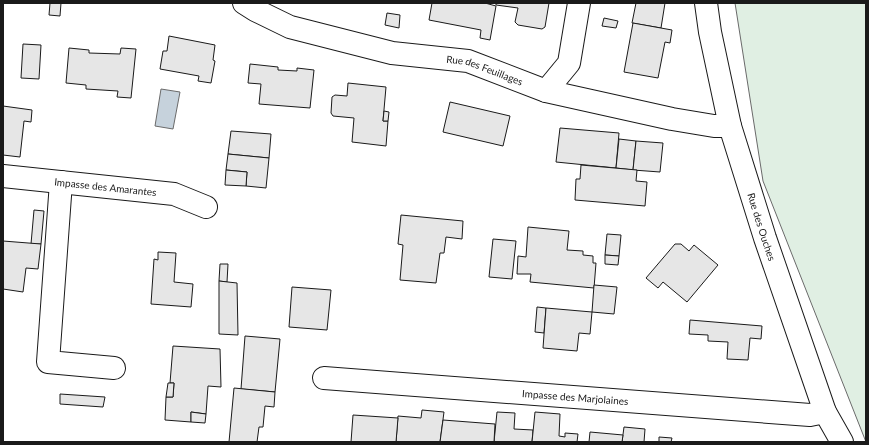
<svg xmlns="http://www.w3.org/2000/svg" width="869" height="445" font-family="Lato,sans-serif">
<rect width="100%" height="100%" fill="#fff"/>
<polygon fill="#e0efe3" stroke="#6a6a6a" points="735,3 866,3 866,442 763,181"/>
<polygon fill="#c6d2dc" stroke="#6a6a6a" points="161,89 180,92 173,129 155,126"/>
<g fill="#e6e6e6" stroke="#1a1a1a">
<polygon points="50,3 61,3 60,16 49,15"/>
<polygon points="432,3 485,3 496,6 490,40 480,38 481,30 429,20"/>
<polygon points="496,3 549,3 545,27 542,29 518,25 515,22 518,8 496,5"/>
<polygon points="636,3 665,3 661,28 632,23"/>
<polygon points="387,13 400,15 399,28 385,25"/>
<polygon points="604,18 618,21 616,28 602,26"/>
<polygon points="633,23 672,30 670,43 665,42 658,78 624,72"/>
<polygon points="169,36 215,45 213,60 215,61 211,83 198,81 199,76 160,69 163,51 167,51"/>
<polygon points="23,44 41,45 39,79 21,78"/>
<polygon points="69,48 89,50 89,53 120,54 121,48 136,49 131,98 117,97 118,91 86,89 86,85 66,83"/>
<polygon points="250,64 278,67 278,70 297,71 297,68 314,70 310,108 259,104 261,84 248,83"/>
<polygon points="348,83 386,87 383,121 388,121 386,146 352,142 354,118 333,116 331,113 332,97 335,95 347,96"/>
<polygon points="450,102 510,116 503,146 443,132"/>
<polygon points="3,106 32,110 31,122 24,121 20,157 3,155"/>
<polygon points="384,111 389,112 388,121 383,121"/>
<polygon points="560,128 619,133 616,168 556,162"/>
<polygon points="231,131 271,134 269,158 228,154"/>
<polygon points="619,139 636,141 633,170 616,168"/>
<polygon points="636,141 663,143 660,172 633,170"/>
<polygon points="228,154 269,158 266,188 246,186 247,172 226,170"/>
<polygon points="581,165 637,170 636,181 647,182 645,206 575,200 576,179 580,179"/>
<polygon points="226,170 247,172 246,186 225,185"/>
<polygon points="34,210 44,211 41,244 31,244"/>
<polygon points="401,215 463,221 462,239 446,237 444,253 440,253 436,283 400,280 403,245 398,244"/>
<polygon points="528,227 569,231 567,250 583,251 583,255 593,256 593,263 596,263 594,288 530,282 531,274 517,274 518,256 526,257"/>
<polygon points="607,234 621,235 619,256 605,255"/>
<polygon points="493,239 516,241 512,279 489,277"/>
<polygon points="3,241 41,244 38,269 26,268 23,292 3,289"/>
<polygon points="675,244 681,244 689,251 694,245 718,265 687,302 663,282 658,288 646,278"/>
<polygon points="158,252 176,253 174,282 193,284 191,307 151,304 154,259 158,260"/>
<polygon points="605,255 619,256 618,265 605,264"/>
<polygon points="220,264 228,264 227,282 219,281"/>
<polygon points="219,281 237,283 238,335 219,334"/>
<polygon points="594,285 617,287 614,314 592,312"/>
<polygon points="292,287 331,290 327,330 289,327"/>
<polygon points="537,307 546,308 544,333 535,332"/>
<polygon points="546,308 592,312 590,334 579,333 577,351 543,348"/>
<polygon points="690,320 762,326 761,339 750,338 748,360 727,359 728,342 708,341 708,335 689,334"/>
<polygon points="245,336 280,339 275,392 241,389"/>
<polygon points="173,346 220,349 221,387 208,386 206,414 191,412 191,422 165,420 166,397 173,397 174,383 170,383"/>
<polygon points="168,383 174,383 173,397 166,397"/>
<polygon points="234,388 275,392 274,407 265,406 263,427 259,427 257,442 229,442"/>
<polygon points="60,394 105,397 103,407 60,404"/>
<polygon points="422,410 444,412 440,442 396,442 398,416 421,418"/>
<polygon points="191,412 206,414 205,423 191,422"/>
<polygon points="497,412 515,413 514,429 533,430 532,442 494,442"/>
<polygon points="535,412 560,414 559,436 565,437 565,433 578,434 577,442 532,442"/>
<polygon points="353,415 398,418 396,442 351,442"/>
<polygon points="443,420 495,424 494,442 440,442"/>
<polygon points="624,427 645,429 644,442 622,442"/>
<polygon points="590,432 623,435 622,442 589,442"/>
<polygon points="659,437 672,438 671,442 659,442"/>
</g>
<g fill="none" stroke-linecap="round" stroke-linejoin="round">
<g stroke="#1a1a1a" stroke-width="24">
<g id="street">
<path id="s1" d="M244 3 255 10 290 27 392 53 468 61 546 91 672 119 714 126H730"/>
<path id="s2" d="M706 3 710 32 730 126 765 238 825 412 842 442"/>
<polyline points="546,91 569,63 579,3"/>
<path id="s3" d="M3 176 174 194 206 207"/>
<polyline points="61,182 48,362 114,368"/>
<path id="s4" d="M324 378 810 415 825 412"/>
</g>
</g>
<use href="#street" stroke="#fff" stroke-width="22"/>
</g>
<g text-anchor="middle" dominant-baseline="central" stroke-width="3" stroke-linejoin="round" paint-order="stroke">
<g font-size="10" fill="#1a1a1a" stroke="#fff">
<text stroke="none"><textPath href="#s1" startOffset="252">Rue des Feuillages</textPath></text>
<text stroke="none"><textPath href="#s3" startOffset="103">Impasse des Amarantes</textPath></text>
<text stroke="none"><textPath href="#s2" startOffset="231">Rue des Ouches</textPath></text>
<text stroke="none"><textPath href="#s4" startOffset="252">Impasse des Marjolaines</textPath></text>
</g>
</g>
<rect width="869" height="445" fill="none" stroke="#1a1a1a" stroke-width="8"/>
</svg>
